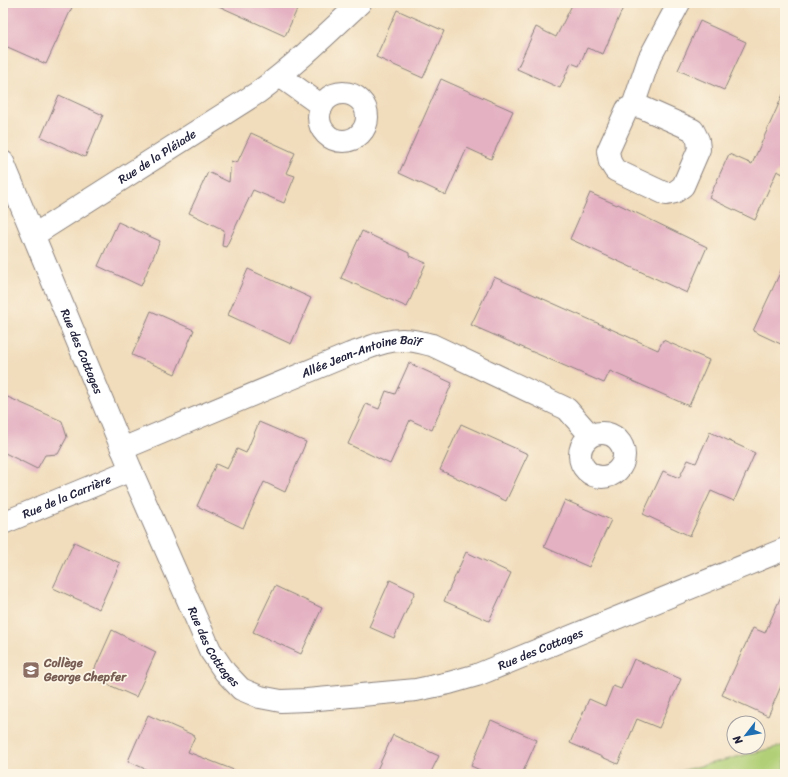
<svg xmlns="http://www.w3.org/2000/svg" width="788" height="777" font-family="Sriracha,sans-serif">
<rect width="100%" height="100%" fill="#fcf5e5"/>
<filter id="ink" filterUnits="userSpaceOnUse"><feTurbulence type="fractalNoise" baseFrequency=".025" numOctaves="2"/><feDisplacementMap in="SourceGraphic" scale="8" xChannelSelector="R" yChannelSelector="G"/><feConvolveMatrix kernelMatrix="1 2 1 2 8 2 1 2 1" color-interpolation-filters="sRGB"/></filter>
<filter id="wash" filterUnits="userSpaceOnUse"><feTurbulence type="fractalNoise" baseFrequency=".012" numOctaves="4" result="noise"/><feDisplacementMap in="SourceGraphic" scale="16" xChannelSelector="R" yChannelSelector="G"/><feGaussianBlur stdDeviation="0.9" result="paint"/><feColorMatrix in="noise" values="0 0 0 0 0 0 0 0 0 0 0 0 0 0 0 0 0 1.4 0 .05"/><feComposite in="paint" operator="in"/></filter>
<g filter="url(#wash)">
<rect width="100%" height="100%" fill="#f1ddbc"/>
<polygon fill="#b0cf76" stroke="#697858" points="785,745 785,774 668,774"/>
<g id="blocks">
<g fill="#e4b1c2">
<polygon points="3,3 74,3 46,64 3,45"/>
<polygon points="212,3 300,3 285,36"/>
<polygon points="573,3 625,3 603,54 587,48 579,66 571,63 560,88 517,69 536,27 556,37"/>
<polygon points="397,10 444,31 423,78 376,57"/>
<polygon points="700,21 746,42 724,90 678,70"/>
<polygon points="441,79 513,111 491,159 467,148 446,195 399,173"/>
<polygon points="785,90 785,175 777,171 755,220 709,198 729,154 752,164"/>
<polygon points="59,95 103,115 85,157 41,137"/>
<polygon points="251,133 295,153 286,173 295,176 284,203 253,190 226,247 222,246 224,230 189,213 208,172 229,182 231,161 237,163"/>
<polygon points="590,193 617,205 618,204 707,247 687,293 570,239"/>
<polygon points="118,222 160,241 141,286 98,266"/>
<polygon points="362,231 409,253 409,256 426,263 407,307 341,278"/>
<polygon points="785,262 785,346 753,331"/>
<polygon points="248,269 311,298 291,344 228,315"/>
<polygon points="494,277 658,350 663,340 709,360 689,406 610,371 604,383 471,325"/>
<polygon points="151,311 194,330 175,374 132,355"/>
<polygon points="409,363 452,383 432,430 410,420 390,464 348,444 366,404 379,409 386,391 395,394"/>
<polygon points="3,395 62,421 67,437 58,454 45,455 37,469 3,452"/>
<polygon points="259,422 306,442 285,492 264,482 243,528 197,506 216,464 227,469 237,449 246,453"/>
<polygon points="461,424 528,454 506,501 440,470"/>
<polygon points="710,432 755,453 734,501 711,491 690,536 643,514 663,471 679,478 688,460 696,463"/>
<polygon points="565,500 611,520 589,567 544,547"/>
<polygon points="74,542 120,563 99,609 53,588"/>
<polygon points="466,552 511,573 489,621 444,601"/>
<polygon points="390,580 415,592 394,638 369,627"/>
<polygon points="275,586 322,608 301,654 253,632"/>
<polygon points="785,587 785,677 768,716 722,695 753,628 765,633"/>
<polygon points="112,630 156,652 136,697 91,677"/>
<polygon points="634,659 681,679 659,728 637,719 618,764 570,743 589,699 605,706 613,686 621,689"/>
<polygon points="148,715 195,736 188,752 239,772 238,774 156,774 128,761"/>
<polygon points="491,720 537,740 522,774 489,774 471,766"/>
<polygon points="393,735 439,756 430,774 375,774"/>
</g>
</g>
</g>
<g filter="url(#ink)">
<use href="#blocks" fill-opacity="0" stroke="#8a807c" stroke-width="1"/>
<g fill="none" stroke-linecap="round" stroke-linejoin="round">
<g stroke="#8a807c" stroke-width="24">
<g id="minor">
<polyline points="280,76 322,106"/>
<circle cx="343" cy="117" r="24"/>
<polygon points="633,106 641,107 693,130 698,140 699,149 683,186 675,192 666,194 615,170 610,162 608,151 627,109"/>
<polyline points="633,106 649,59 679,3"/>
<path id="s1" d="M3 162 131 470 210 650 225 672 241 689 260 697 281 701 307 700 416 690 449 683 477 675 785 549"/>
<path id="s2" d="M34 235 257 93C294 66 327 34 360 3"/>
<circle cx="602" cy="455" r="22"/>
<path id="s3" d="M122 449 350 354C367 349 386 339 404 340 414 340 423 343 432 345L567 409 590 435"/>
<path id="s4" d="M3 523 131 470"/>
</g>
</g>
<use href="#minor" stroke="#fff" stroke-width="22"/>
</g>
</g>
<defs>
<g id="school-square" transform="scale(0.9)"><rect x="-9" y="-9" width="18" height="18" rx="4" fill="#8d6e63" stroke="#fcf5e5"/><path d="M0-5L7-2L0 1L-7-2ZM-4 1L0 2.5L4 1V4Q0 6-4 4Z" fill="#fff"/></g>
</defs>
<g fill-rule="evenodd">
<use href="#school-square" x="31" y="670"/>
</g>
<g text-anchor="middle" dominant-baseline="central" stroke-width="3.5" stroke-linejoin="round" paint-order="stroke">
<g font-size="12" fill="#22223b" stroke="#fcf5e5">
<text stroke="none"><textPath href="#s2" startOffset="146">Rue de la Pléiade</textPath></text>
<text stroke="none"><textPath href="#s1" startOffset="205">Rue des Cottages</textPath></text>
<text stroke="none"><textPath href="#s3" startOffset="258">Allée Jean-Antoine Baïf</textPath></text>
<text stroke="none"><textPath href="#s4" startOffset="69">Rue de la Carrière</textPath></text>
<text stroke="none"><textPath href="#s1" startOffset="529">Rue des Cottages</textPath></text>
<text stroke="none"><textPath href="#s1" startOffset="889">Rue des Cottages</textPath></text>
</g>
<g font-size="12" font-weight="bold" fill="#785e54" stroke="#fcf5e5" text-anchor="start">
<text x="44" y="663">Collège<tspan x="44" dy="14">George Chepfer</tspan></text>
</g>
</g>
<rect width="788" height="777" fill="none" stroke="#fcf5e5" stroke-width="16"/>
<g transform="translate(746 735) rotate(239)"><circle r="19" fill="#fcf5e5" stroke="#a5a1a1"/>
<path d="M0-3L7 15L0 10L-7 15Z" fill="#1f6fb2"/>
<text y="-6" font-size="11" font-weight="bold" text-anchor="middle" fill="#22223b">N</text>
</g>
</svg>
